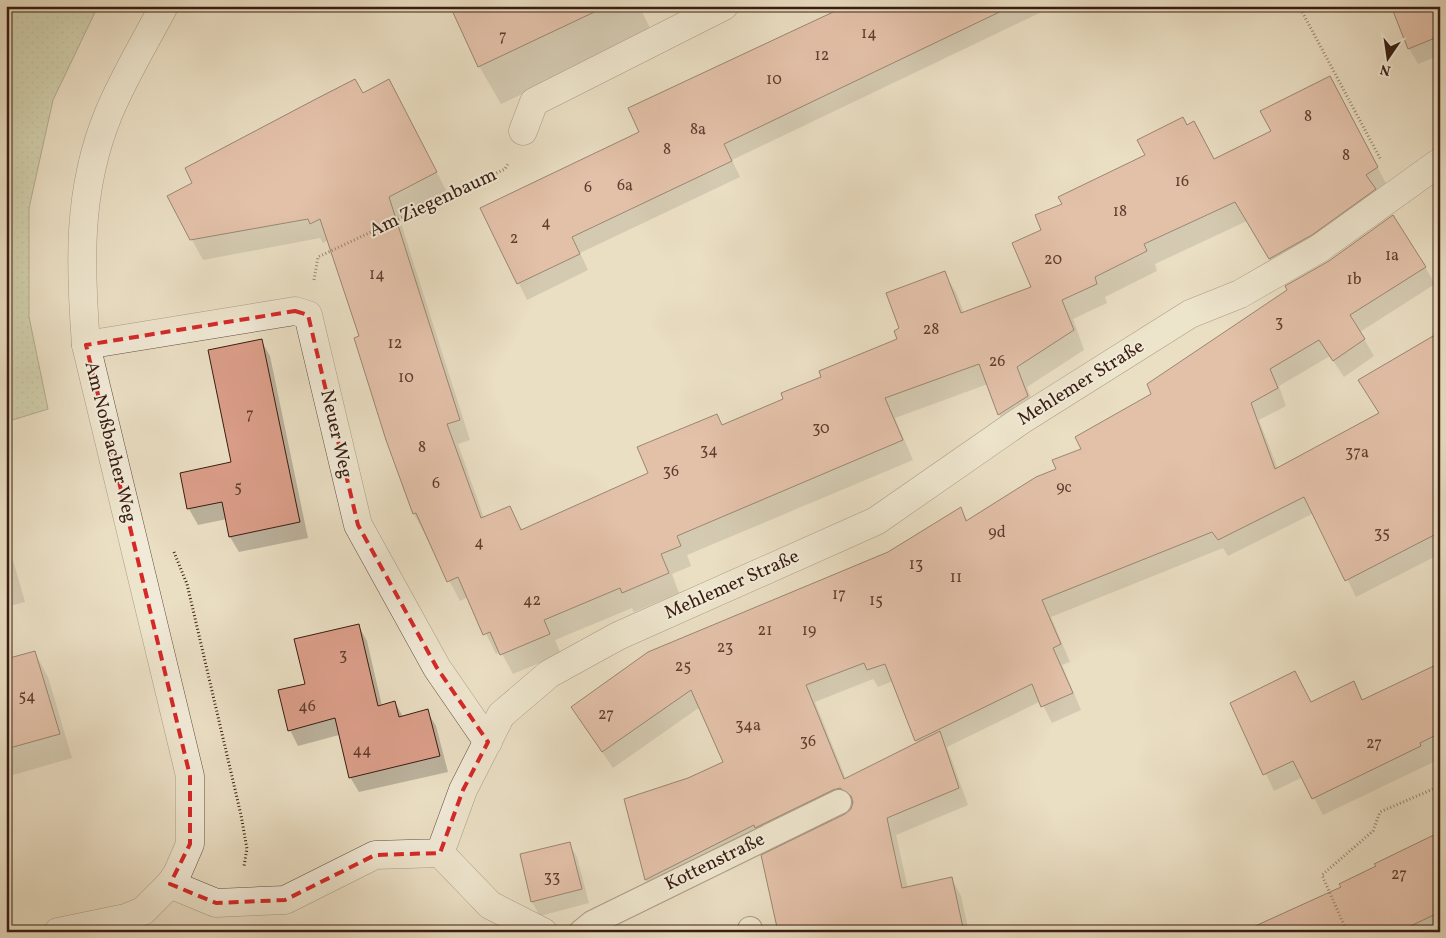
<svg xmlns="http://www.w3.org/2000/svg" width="1446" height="938" font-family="Vollkorn,serif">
<defs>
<pattern id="grass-dots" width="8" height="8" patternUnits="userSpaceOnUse" patternTransform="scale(1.25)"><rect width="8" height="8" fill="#b6c194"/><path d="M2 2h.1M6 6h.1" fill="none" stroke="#9da57f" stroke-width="1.8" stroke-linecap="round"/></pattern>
</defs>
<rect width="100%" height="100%" fill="#eadec3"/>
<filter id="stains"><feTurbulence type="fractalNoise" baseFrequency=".004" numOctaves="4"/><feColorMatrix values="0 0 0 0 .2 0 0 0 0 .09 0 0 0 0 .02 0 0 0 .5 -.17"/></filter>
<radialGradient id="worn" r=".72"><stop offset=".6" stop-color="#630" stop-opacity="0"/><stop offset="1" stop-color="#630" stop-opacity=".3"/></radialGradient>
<polygon fill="url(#grass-dots)" stroke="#776f52" points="6,6 98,6 53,100 29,208 29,317 48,409 6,422"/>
<g fill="#0003" fill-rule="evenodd">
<polygon points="452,6 639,6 652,32 501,104 479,66"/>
<polygon points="848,6 1054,6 732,160 740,177 580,253 588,270 527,300 482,208 640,132"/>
<polygon points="1440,6 1440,55 1418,64 1409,48"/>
<polygon points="1330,78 1388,187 1281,278 1247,221 1155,264 1157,271 1105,297 1107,303 1073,319 1084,350 1027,387 1038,416 1010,433 999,414 988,384 895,418 913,460 687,555 691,566 672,574 679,593 634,612 632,608 555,640 561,654 513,674 501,652 496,654 468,597 460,601 414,514 361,337 328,240 323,243 320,238 203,260 168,196 363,94 400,101 447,192 399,217 470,440 458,444 484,518 509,507 523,531 650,473 717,415 723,426 784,400 823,377 898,339 900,329 944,273 956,292 964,313 1033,288 1042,230 1064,204 1147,156 1187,126 1214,160 1272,132"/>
<path d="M1425 267 1435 284 1360 332 1374 356 1344 377 1330 356 1279 386 1286 406 1259 420 1278 469 1440 480V554L1356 597 1314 513 1228 556 1223 548 1051 617 1070 662 1062 665 1081 710 1052 723 1041 701 947 747 968 805 896 835 908 889 952 879 961 896 969 932H780L852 806 851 805 843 806 656 896 646 880 625 800 688 779 724 763 700 707 613 768 572 708 888 553 960 508 968 521 1057 469 1082 450ZM873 679 878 687 893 681 918 743 846 779 815 702Z"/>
<polygon points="261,340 270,356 308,538 239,552 230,537 227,519 198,525 189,509 182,474 233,463"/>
<polygon points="6,536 25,602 6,607"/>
<polygon points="358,625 367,641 382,706 395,702 403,717 427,711 436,726 448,772 359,792 350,777 339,735 298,746 290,730 306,685"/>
<polygon points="35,653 48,677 72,758 6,777 6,661"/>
<polygon points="1440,664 1440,759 1323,815 1303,777 1274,791 1232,703 1295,673 1311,703 1353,683 1363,700"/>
<polygon points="1440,833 1440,932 1245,932 1342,888"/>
<polygon points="569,843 577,857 589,903 540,916 532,902 521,855"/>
</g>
<g fill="#db9e89" stroke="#381d10">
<polygon points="450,6 607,6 478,67"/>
<polygon points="846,6 1012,6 724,144 732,161 572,237 580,254 517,284 480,208 639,132 628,108"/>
<polygon points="1391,6 1440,6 1440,36 1408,49"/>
<polygon points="1330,76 1378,167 1366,175 1376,189 1312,235 1269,259 1235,202 1144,244 1147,251 1095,277 1097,284 1062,300 1074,330 1017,367 1028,396 998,415 979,364 885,398 903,440 677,536 681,546 661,554 669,573 622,593 620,588 544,620 550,634 500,655 490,632 483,635 458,577 447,582 416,513 413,514 386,440 354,338 359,336 320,219 310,224 308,219 190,240 167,196 192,183 185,168 314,100 355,79 363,93 389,79 437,172 389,197 460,420 447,424 481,518 510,506 521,530 648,473 637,447 717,414 722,425 783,399 781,393 821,377 819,371 897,339 894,331 899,328 886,293 945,271 961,313 1031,287 1012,243 1041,230 1035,215 1062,204 1058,197 1145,155 1137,140 1183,117 1187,125 1194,121 1214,159 1271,131 1260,111"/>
<polygon points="1393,215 1426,267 1350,315 1365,339 1333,361 1319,340 1270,369 1278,388 1251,403 1275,469 1379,413 1358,380 1440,332 1440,532 1345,581 1304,497 1218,540 1212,532 1042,600 1061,644 1053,648 1073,693 1041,707 1032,684 915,741 885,664 867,670 864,663 806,685 844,779 940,731 959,788 887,818 902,888 952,877 964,932 778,932 761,855 845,814 851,809 853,802 851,796 840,788 833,790 755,828 754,825 645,880 624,799 688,778 723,762 691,690 602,752 571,707 648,652 888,552 961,507 966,521 1036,477 1056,469 1052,460 1081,449 1075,437 1151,394 1147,384 1287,290 1285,286 1329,261"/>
<polygon points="262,339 300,522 229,537 222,502 187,509 180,473 231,462 208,350"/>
<polygon points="359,624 378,706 395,701 399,717 428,709 440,756 349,778 335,718 288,731 278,690 305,684 294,639"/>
<polygon points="35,651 60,734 6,749 6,659"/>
<polygon points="1440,663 1440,733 1420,743 1421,746 1312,799 1293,761 1263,775 1230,703 1295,671 1311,702 1354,681 1362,700"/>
<polygon points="1440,832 1440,912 1398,932 1242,932 1341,887 1339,884 1376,866 1374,864"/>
<polygon points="570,842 582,889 531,902 520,854"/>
</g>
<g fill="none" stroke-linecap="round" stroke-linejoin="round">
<g stroke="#644d3d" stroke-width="26">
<g id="service">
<polyline points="750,929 751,932"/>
<polyline points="581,932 592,923 839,802"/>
</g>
</g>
<g stroke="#644d3d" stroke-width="29">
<g id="minor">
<polyline points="523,131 534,102 724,6"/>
<polyline points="86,345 295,311 308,315 358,525 437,668 488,742"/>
<polyline points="440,853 490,905 543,932"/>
<polyline points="170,884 216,903 285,900 375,855 440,853 463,790 501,715 549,674 618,636 876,521 1020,421 1190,314 1240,294 1320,248 1440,162"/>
</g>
</g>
<g stroke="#644d3d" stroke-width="29">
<path id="tertiary" d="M58 932 126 918 143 911 170 884 177 874 190 844V776L86 345C80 266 77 191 108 115 123 78 145 42 164 6"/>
</g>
<g stroke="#381d10" stroke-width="3" stroke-dasharray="1 2.5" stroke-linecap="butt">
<polyline points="1299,6 1381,160"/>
<polyline points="314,280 318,257 505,169 509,162"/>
<polyline points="174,552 187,584 241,815 247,849 244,866"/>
<polyline points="1347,932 1322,875 1373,831 1380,812 1440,786"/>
</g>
<use href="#service" stroke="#f1ead8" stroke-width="24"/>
<use href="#minor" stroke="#f1ead8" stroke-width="28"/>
<use href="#tertiary" stroke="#f1ead8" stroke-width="28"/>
</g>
<path d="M0 0H1446V938H0ZM295 311 308 315 358 525 437 668 488 742 463 790 440 853 375 855 285 900 216 903 170 884 190 844V776L86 345Z" fill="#eadec3" fill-opacity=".55" fill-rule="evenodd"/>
<path fill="none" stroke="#d62828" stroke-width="4" stroke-dasharray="10 6" stroke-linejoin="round" d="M295 311 308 315 358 525 437 668 488 742 463 790 440 853 375 855 285 900 216 903 170 884 190 844V776L86 345Z"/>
<g text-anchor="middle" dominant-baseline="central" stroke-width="4" stroke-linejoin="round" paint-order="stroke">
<g font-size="16" fill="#613d2e">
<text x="869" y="34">14</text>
<text x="503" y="37">7</text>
<text x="822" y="56">12</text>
<text x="774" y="80">10</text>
<text x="1308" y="117">8</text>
<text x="698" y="130">8a</text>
<text x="667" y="150">8</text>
<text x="1346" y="156">8</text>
<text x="1182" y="182">16</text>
<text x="625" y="186">6a</text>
<text x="588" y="188">6</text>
<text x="1120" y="212">18</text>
<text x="546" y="223">4</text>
<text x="514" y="239">2</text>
<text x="1392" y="256">1a</text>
<text x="1053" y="260">20</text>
<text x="377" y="275">14</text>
<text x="1354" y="280">1b</text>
<text x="1279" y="323">3</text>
<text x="931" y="330">28</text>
<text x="395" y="344">12</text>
<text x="997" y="362">26</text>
<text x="406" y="378">10</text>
<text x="250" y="415">7</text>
<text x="821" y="429">30</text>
<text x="422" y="448">8</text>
<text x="709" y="451">34</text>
<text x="1357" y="453">37a</text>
<text x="671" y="472">36</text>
<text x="436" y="484">6</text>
<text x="238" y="488">5</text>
<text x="1064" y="488">9c</text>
<text x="997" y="533">9d</text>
<text x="1382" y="534">35</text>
<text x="479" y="543">4</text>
<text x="916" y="565">13</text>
<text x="956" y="578">11</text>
<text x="839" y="595">17</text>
<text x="532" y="601">42</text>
<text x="876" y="601">15</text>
<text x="765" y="631">21</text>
<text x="809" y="631">19</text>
<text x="725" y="648">23</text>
<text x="343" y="656">3</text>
<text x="683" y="667">25</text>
<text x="27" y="697">54</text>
<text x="307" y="707">46</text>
<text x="606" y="715">27</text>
<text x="748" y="726">34a</text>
<text x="808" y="742">36</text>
<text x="1374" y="744">27</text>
<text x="362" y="751">44</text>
<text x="1399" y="875">27</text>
<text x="552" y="878">33</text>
</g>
<g font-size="19" fill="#381d10" stroke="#f1ead8">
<text transform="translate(433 203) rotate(-25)">Am Ziegenbaum</text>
<text transform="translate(1081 383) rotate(-32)">Mehlemer Straße</text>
<text transform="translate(336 434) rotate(77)">Neuer Weg</text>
<text transform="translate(110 442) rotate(76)">Am Noßbacher Weg</text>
<text transform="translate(732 585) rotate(-24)">Mehlemer Straße</text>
<text transform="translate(715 862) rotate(-26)">Kottenstraße</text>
</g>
</g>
<rect width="1446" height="938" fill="none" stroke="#eadec3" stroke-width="25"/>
<rect x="8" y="8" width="1431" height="923" fill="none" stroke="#381d10" stroke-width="2.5"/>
<rect x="12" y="12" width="1421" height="913" fill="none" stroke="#381d10"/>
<g transform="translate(1388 58) rotate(193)" stroke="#f1ead8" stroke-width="4" paint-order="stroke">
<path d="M0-4L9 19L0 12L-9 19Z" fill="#381d10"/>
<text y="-8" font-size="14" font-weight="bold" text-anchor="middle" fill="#381d10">N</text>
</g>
<rect width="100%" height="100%" filter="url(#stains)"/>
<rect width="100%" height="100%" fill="url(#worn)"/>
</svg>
